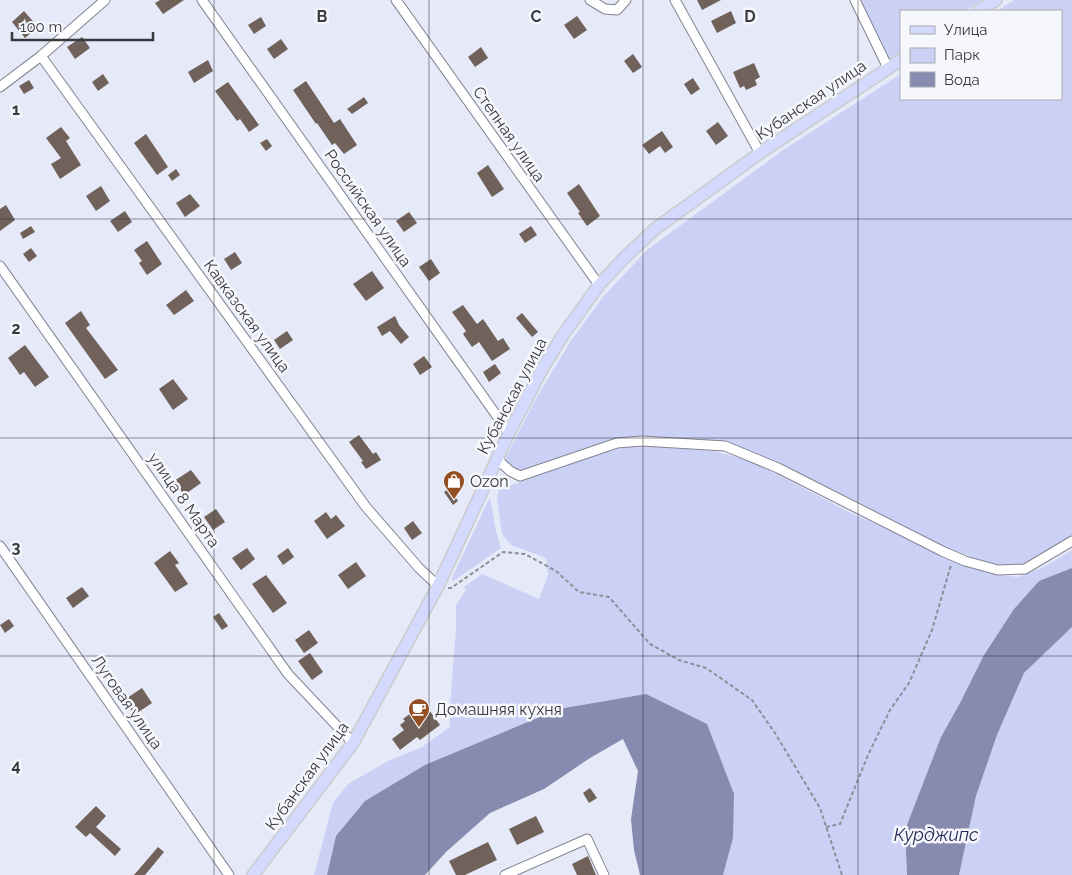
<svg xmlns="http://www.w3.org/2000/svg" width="1072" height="875" font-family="Raleway,sans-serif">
<rect width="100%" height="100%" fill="#e6e9f8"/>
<g fill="#cbd1f5">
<polygon points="861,0 982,0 965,11 901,11 901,54 889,62"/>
<polygon points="1014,0 1072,0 1072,537 1034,560 1020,566 996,566 942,546 842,496 792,469 750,450 712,441 672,437 638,439 525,472 517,472 504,461 534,402 570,342 603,297 647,250 783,150 901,74 901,99 1061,99 1061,11 997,11"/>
<polygon points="626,447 660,447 713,451 752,461 849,512 924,545 944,558 968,567 993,574 1018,577 1042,568 1072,550 1072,568 1039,581 1014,609 984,655 960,703 941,737 905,830 907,875 723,875 733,838 707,724 559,709 496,736 336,836 327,875 314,875 333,803 348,784 388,761 422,747 450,727 450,706 456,630 456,605 466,590 464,587 482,574 539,599 548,575 546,558 511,545 502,534 497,498 499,490 580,459"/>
<polygon points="490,497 496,531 501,548 452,582 452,578"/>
<polygon points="1072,627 1072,875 959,875 976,796 997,735 1024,673"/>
</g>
<g fill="#868baf">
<polygon points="1072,568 1072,627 1024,673 997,735 976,796 959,875 907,875 905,830 941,737 960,703 984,655 1014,609 1039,581"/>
<polygon points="646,694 707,724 734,794 733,838 723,875 640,875 634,850 631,819 638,771 623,739 590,758 544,789 490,813 446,852 425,875 327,875 336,836 365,801 425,765 559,709"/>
</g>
<g fill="#70625b">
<polygon points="160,0 184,0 163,14 155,3"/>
<polygon points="697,0 721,0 702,10"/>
<polygon points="24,11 38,27 25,38 12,22"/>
<polygon points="731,11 736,23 717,33 711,21"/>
<polygon points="577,16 587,30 574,39 564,25"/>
<polygon points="261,17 266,26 254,34 248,25"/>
<polygon points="82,37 90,48 75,59 67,47"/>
<polygon points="281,39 288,49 274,59 267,49"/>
<polygon points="481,47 488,58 475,67 468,57"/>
<polygon points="633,54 642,67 633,73 624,61"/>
<polygon points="208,60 213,71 194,83 188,72"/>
<polygon points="754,63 760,77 755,80 757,85 746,90 744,86 740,88 733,72"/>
<polygon points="103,74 109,83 98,91 92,82"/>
<polygon points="693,78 700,89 691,95 684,84"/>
<polygon points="29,80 34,88 24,94 19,86"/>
<polygon points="306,81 334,123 340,119 357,145 344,154 335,143 332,145 317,123 316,124 293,90"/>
<polygon points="228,82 259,125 249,132 240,119 237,121 215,91"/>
<polygon points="364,97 368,103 352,114 347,109"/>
<polygon points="718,122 728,136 716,145 706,131"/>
<polygon points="61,127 70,138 66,141 81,165 60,179 51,164 61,158 46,138"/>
<polygon points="662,131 673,147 665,153 660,146 649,154 642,145"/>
<polygon points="146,134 168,167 157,175 134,143"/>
<polygon points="267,139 272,146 266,151 260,143"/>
<polygon points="488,165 504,189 492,197 477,173"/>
<polygon points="176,169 180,175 172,181 168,175"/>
<polygon points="579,184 600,216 587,226 578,213 580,212 567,193"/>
<polygon points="101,186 110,201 96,211 86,196"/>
<polygon points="190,194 200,206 185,217 176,203"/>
<polygon points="6,205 15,220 0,231 0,209"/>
<polygon points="125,211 132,222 118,232 110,221"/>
<polygon points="409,212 417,223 404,232 396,221"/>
<polygon points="31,226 35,232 23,239 20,233"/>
<polygon points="531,226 537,235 525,243 519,234"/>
<polygon points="147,241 162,264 147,275 139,263 142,261 134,250"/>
<polygon points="31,248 37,256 29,262 23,254"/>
<polygon points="235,252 242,263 231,270 224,259"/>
<polygon points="431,259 440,273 429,281 419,267"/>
<polygon points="372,271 384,288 366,301 353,284"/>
<polygon points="186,290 194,301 174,315 166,305"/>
<polygon points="463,305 477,324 483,319 498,341 503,338 510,349 492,361 479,342 472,347 463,334 466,331 452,312"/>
<polygon points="81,311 90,325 86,328 118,370 105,379 65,323"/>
<polygon points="522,313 538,332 532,337 516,318"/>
<polygon points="395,316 399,325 409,337 401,344 390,331 382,336 377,327"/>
<polygon points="287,331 293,340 280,349 274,340"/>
<polygon points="25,345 49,377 35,387 24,372 20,375 8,358"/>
<polygon points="424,356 432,367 420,375 413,364"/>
<polygon points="495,364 501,373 489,382 483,372"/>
<polygon points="173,379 188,399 173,410 159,389"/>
<polygon points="359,435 373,454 376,452 381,460 366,469 361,462 363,461 349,442"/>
<polygon points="191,470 201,483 184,495 174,481"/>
<polygon points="450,488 458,501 453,505 444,492"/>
<polygon points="216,509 225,522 213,530 204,517"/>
<polygon points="326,512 331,519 336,515 345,526 327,539 314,521"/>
<polygon points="413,521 422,533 412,540 404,528"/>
<polygon points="247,548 255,559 241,570 232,558"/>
<polygon points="288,548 294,557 283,565 277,556"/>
<polygon points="170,551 179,563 175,565 188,584 175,592 154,563"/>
<polygon points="356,562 366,576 348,589 338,575"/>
<polygon points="266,575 287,603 273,613 252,584"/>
<polygon points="82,587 89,596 73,608 66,598"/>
<polygon points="219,613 228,626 222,630 213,617"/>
<polygon points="9,619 14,626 5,633 0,625"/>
<polygon points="309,630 318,643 304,653 295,640"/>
<polygon points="310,653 323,672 312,680 298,661"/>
<polygon points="142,688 152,703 134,715 124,700"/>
<polygon points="424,703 440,725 420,740 417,737 400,750 392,739 404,730 400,725 405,721 403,719"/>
<polygon points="590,788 597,798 589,803 583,793"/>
<polygon points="96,806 106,816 96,827 121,849 115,856 90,833 86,837 75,827"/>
<polygon points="536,816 544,832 517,845 509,829"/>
<polygon points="488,842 497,860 465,875 456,875 449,861"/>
<polygon points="158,847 164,852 145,875 134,875"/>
<polygon points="588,856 596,875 577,875 572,864"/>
</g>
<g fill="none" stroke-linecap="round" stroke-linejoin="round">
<g stroke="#828492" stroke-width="11">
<g id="minor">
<polyline points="202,0 509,433"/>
<polyline points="396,0 599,285"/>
<polyline points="590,0 605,9 617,10 626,0"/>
<polyline points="675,0 760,153"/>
<polyline points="855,0 888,68"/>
<polyline points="41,56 366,507 419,568 438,586"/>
<polyline points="0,87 41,56 105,0"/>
<polyline points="0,266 288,674 353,743"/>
<polyline points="497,459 510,471 520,476 617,443 642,441 725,446 778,468 942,551 965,561 998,570 1025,569 1072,541"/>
<polyline points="0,546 229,875"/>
<polyline points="505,875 587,839 604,875"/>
</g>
</g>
<g stroke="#cbcccd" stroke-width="14">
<g id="major">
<polyline points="978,11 996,0"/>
<polyline points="253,875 353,743 438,586 509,433 541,371 563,335 599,285 625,257 655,229 760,153 901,60"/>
</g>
</g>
<g stroke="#8d8f99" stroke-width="2" stroke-dasharray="4 2.5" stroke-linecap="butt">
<polyline points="448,588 451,588 503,552 525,554 556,571 579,592 609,597 650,644 679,660 706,668 752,700 775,733 820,808 842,875"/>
<polyline points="826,827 840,824 868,755 890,710 909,683 932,630 951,565"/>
</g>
<use href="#minor" stroke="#fff" stroke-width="9"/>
<use href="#major" stroke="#d4d9fe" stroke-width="11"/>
</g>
<path fill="none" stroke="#38393f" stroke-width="1" stroke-opacity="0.55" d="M214 0V875M429 0V875M643 0V875M858 0V875M0 219H1072M0 438H1072M0 656H1072"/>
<defs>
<g id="shop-pin" transform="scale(1.125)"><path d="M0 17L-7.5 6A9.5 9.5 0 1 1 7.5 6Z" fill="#944f24" stroke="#f6f7fd"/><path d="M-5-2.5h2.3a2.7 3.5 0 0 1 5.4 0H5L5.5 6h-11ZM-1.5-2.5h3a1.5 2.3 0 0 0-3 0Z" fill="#fff"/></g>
<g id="cafe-pin" transform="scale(1.125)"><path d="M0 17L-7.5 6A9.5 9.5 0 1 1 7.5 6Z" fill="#944f24" stroke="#f6f7fd"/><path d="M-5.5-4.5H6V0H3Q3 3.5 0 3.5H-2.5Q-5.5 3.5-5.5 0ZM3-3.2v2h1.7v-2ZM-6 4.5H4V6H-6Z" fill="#fff"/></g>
</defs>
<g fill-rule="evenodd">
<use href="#shop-pin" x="454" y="481"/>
<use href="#cafe-pin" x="419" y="709"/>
</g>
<g text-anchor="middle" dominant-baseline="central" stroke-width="5" stroke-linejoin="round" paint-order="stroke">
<g font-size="16" fill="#38393f" stroke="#f6f7fd">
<text transform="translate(811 100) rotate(-34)">Кубанская улица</text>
<text transform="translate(509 134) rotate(55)">Степная улица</text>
<text transform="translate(368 208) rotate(55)">Российская улица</text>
<text transform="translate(247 316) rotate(54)">Кавказская улица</text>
<text transform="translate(512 396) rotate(-62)">Кубанская улица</text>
<text transform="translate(184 500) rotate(55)">улица 8 Марта</text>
<text transform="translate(127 702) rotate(55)">Луговая улица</text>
<text transform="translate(307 776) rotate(-54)">Кубанская улица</text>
</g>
<g font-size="16" fill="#38393f" stroke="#f6f7fd" text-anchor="start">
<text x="470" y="481">Ozon</text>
<text x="435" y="709">Домашняя кухня</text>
</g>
<g font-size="18" font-style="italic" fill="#262857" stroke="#f6f7fd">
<text x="936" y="834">Курджипс</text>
</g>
</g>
<g font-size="16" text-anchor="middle" font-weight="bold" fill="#38393f" stroke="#f6f7fd" stroke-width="5" stroke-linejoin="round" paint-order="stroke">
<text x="322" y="22">B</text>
<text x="536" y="22">C</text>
<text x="750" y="22">D</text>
<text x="16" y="115">1</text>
<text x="16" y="334">2</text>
<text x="16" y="553">3</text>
<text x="16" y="771">4</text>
</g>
<rect x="900" y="10" width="162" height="90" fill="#f6f7fd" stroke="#aaabb1"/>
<rect x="910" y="26" width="25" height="8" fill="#d4d9fe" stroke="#aaabb1"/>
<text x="944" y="35" font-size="15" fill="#38393f">Улица</text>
<rect x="910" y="48" width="25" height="15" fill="#cbd1f5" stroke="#aaabb1"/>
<text x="944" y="60" font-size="15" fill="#38393f">Парк</text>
<rect x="910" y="72" width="25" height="15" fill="#868baf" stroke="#aaabb1"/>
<text x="944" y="85" font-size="15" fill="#38393f">Вода</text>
<path d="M12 32v8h141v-8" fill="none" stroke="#38393f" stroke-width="2.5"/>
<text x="20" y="32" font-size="15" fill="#38393f" stroke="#f6f7fd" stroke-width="4" paint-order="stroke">100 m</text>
</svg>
